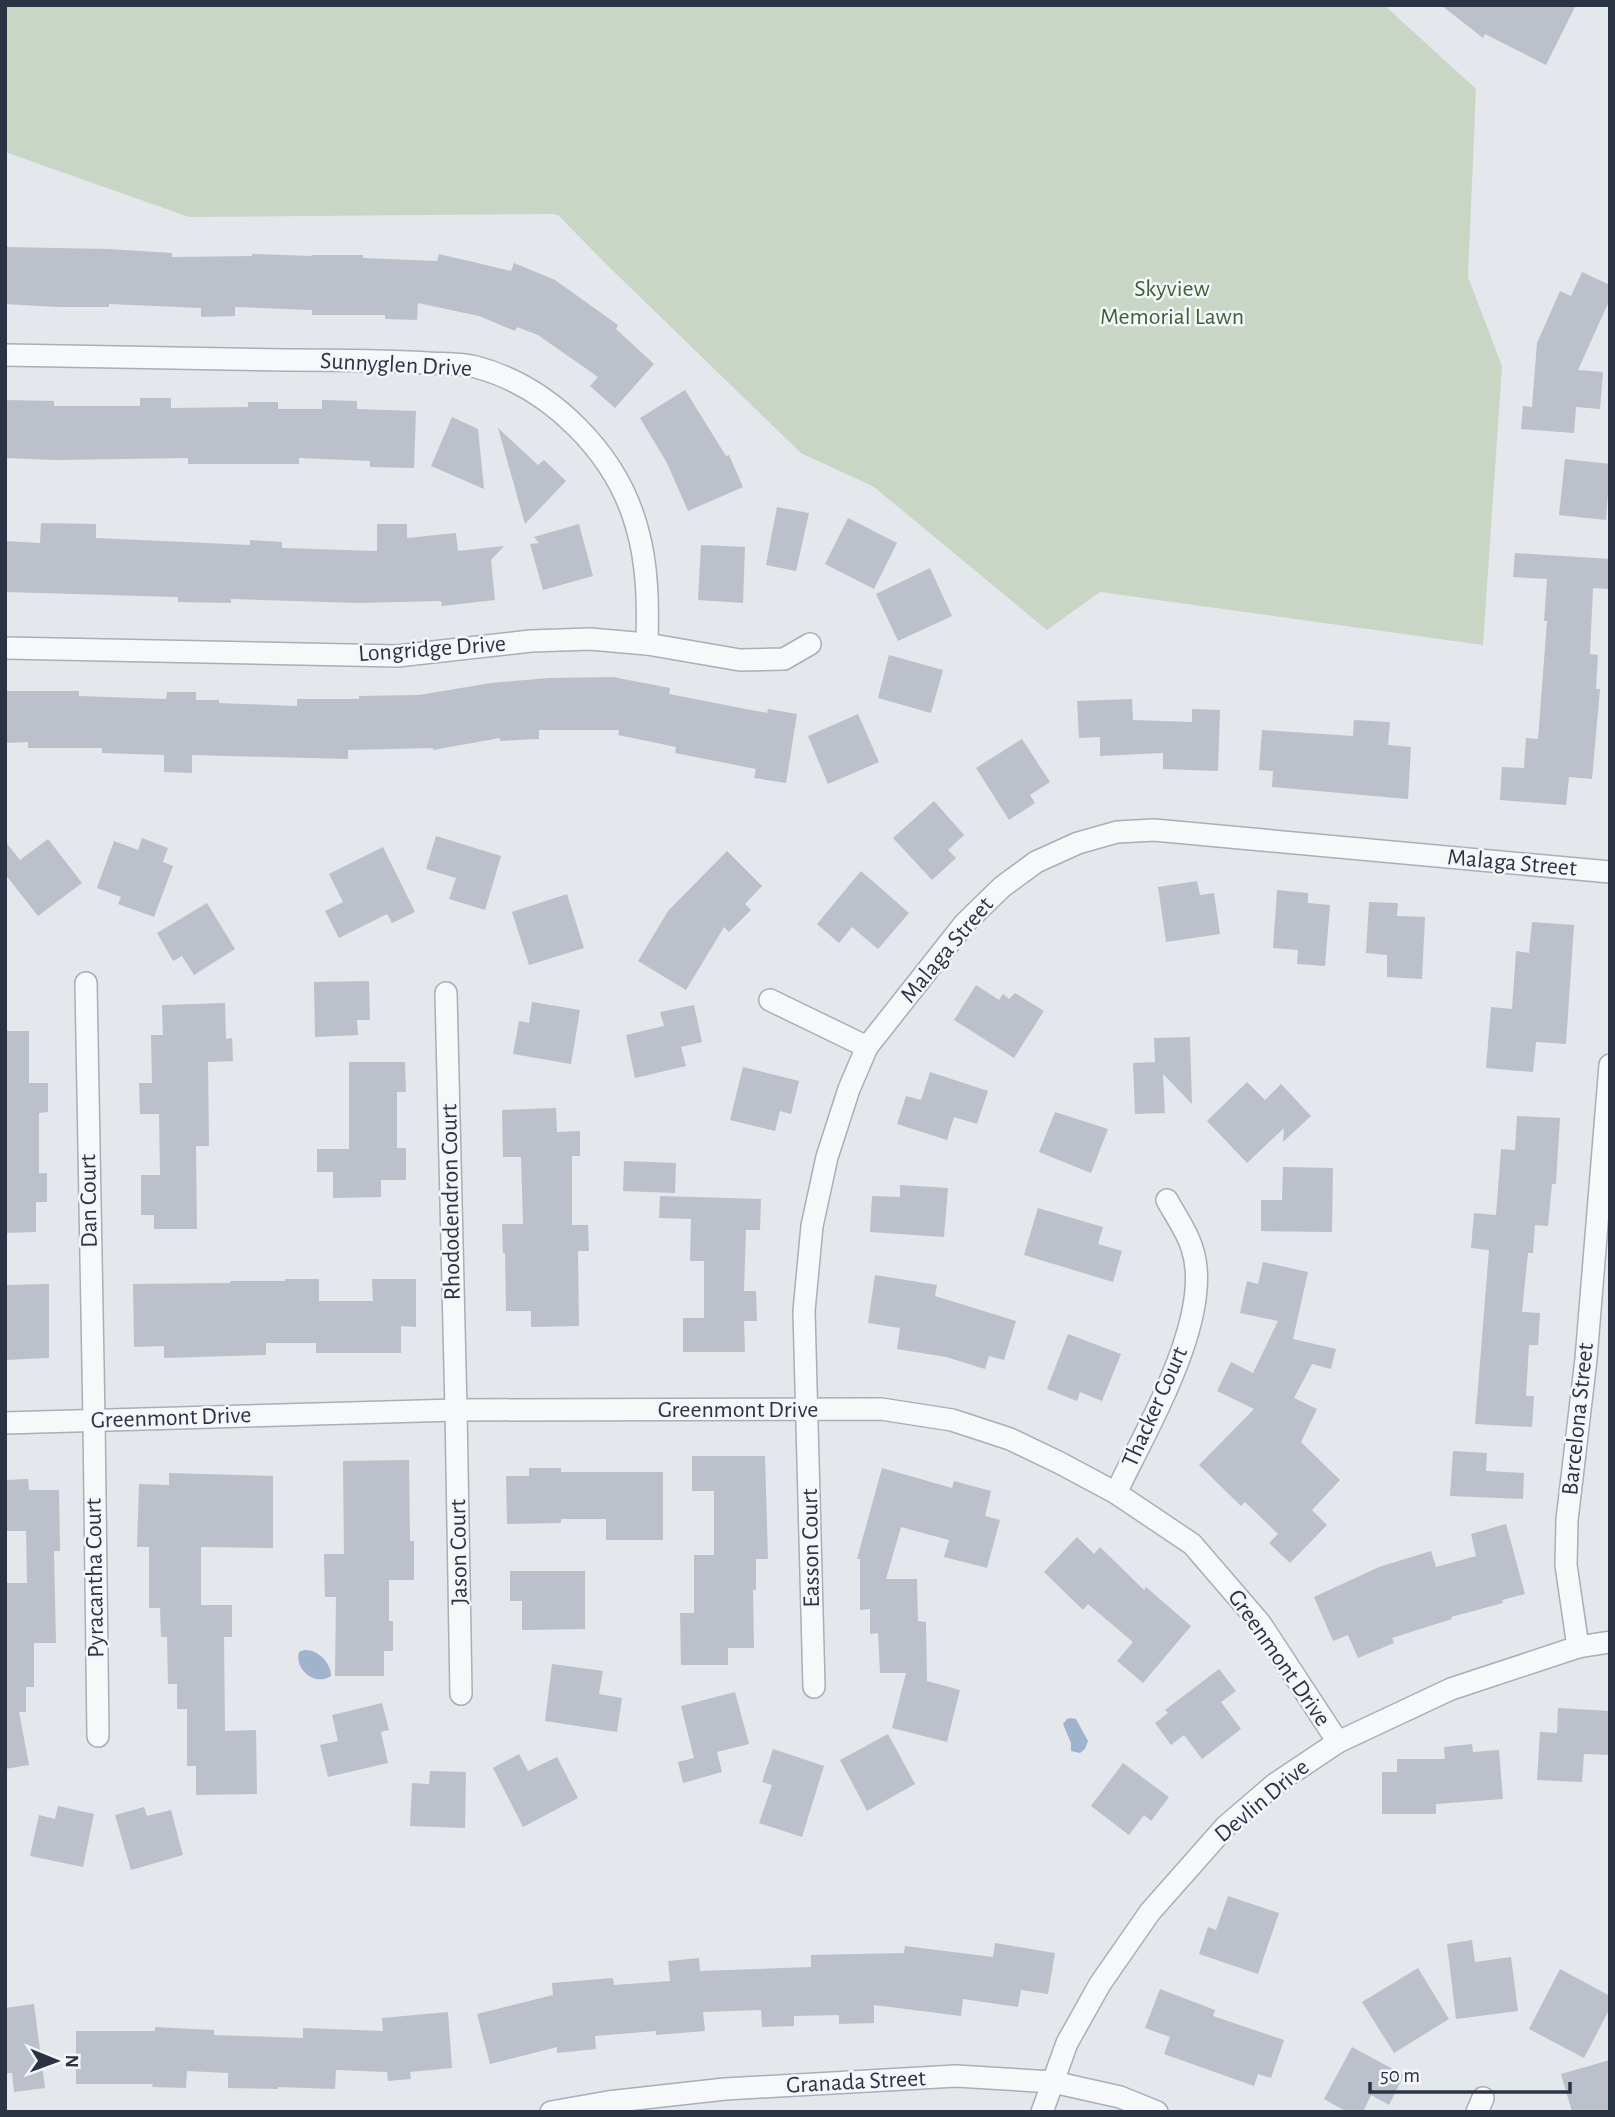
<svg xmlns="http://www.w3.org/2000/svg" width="1615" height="2117" font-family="'Alegreya Sans',sans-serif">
<rect width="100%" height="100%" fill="#e4e7ec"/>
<polygon fill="#c9d6c5" points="5,5 1384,5 1476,89 1468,277 1502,366 1483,645 1100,592 1047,630 874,487 801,453 605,263 558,215 553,214 189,217 5,152"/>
<g fill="#9fb4cc">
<path d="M304 1650C318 1649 331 1663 331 1676 315 1687 294 1669 299 1652Z"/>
<polygon points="1071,1718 1076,1719 1088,1741 1085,1749 1080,1753 1071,1751 1071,1743 1063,1724 1067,1719"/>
</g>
<g fill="#bbc0ca">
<polygon points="1441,5 1576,5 1546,65 1485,34 1483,38"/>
<polygon points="5,247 109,249 172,253 172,257 252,256 252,254 312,256 312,255 363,255 363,258 437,261 439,254 511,271 514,263 555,280 618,325 616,329 654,364 615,408 590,386 598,377 538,335 517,327 515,331 479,316 418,303 417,320 385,319 385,315 312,315 312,310 235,307 235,316 201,317 201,308 109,304 109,307 58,307 5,304"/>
<polygon points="1582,272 1610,285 1610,299 1578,370 1603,372 1600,409 1576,407 1574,433 1521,429 1523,406 1532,407 1537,343 1560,291 1571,296"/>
<polygon points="685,390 726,456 729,455 743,487 688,511 667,463 640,418"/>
<polygon points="140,398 171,398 171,408 248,407 248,402 278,402 278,409 322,409 322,400 357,401 357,409 416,411 414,468 370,467 370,461 299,458 299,464 188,464 188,458 57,460 5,458 5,400 54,401 54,406 140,406"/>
<polygon points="452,417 478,429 484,489 431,466"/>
<polygon points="498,428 538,465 544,460 566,481 525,524"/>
<polygon points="1565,459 1610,464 1606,520 1559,515"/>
<polygon points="777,507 809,513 796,571 766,565"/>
<polygon points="848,518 897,543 874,589 825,564"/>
<polygon points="41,523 96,524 96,538 250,545 250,540 282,542 282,548 377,551 377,524 407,524 407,538 456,533 458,551 504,546 491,560 495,600 442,606 441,601 358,603 231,599 231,603 178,602 178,597 5,592 5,541 40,543"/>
<polygon points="579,524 593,576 543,590 530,544 539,543 534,537"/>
<polygon points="701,545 745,547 743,603 698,600"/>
<polygon points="1515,553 1610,559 1610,589 1593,588 1590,654 1598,655 1596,689 1600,689 1592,779 1569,777 1566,805 1500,800 1502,767 1524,768 1526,738 1538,739 1547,621 1544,621 1547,579 1513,577"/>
<polygon points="930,568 952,616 898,641 876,594"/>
<polygon points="889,655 943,670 931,713 878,698"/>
<polygon points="613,677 670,688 669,694 767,713 768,709 797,714 786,783 754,778 756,769 675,753 676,747 618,735 619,730 539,730 539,739 500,741 500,738 433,750 433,748 348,750 348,759 192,755 192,773 164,772 164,755 102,753 102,748 28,748 28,742 5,743 5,691 79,691 79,696 166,699 167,692 196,692 196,700 219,700 219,703 297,706 297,699 359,699 359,696 419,695 491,683 549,678"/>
<polygon points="1132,699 1133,720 1192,722 1192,709 1220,710 1218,771 1163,769 1163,753 1100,756 1100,737 1079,738 1077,701"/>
<polygon points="858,714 879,762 828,784 808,736"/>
<polygon points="1354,720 1390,722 1388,745 1411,747 1408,799 1272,787 1273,771 1259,770 1262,730 1353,736"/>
<polygon points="1022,739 1050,782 1030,795 1035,803 1009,820 976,768"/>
<polygon points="934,801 964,835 948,850 956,858 932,880 893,838"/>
<polygon points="436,836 501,856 485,910 449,899 456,878 426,869"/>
<polygon points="142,838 168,848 163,862 173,866 154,917 118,904 121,897 97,888 114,841 138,850"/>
<polygon points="48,839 82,883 38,916 5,874 5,841 20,860"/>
<polygon points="383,847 415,912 392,923 387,914 339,938 325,911 343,902 329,874"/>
<polygon points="727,851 762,886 745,904 751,910 729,932 724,927 686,990 638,961 668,911"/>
<polygon points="861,871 909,913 878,949 852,927 839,943 817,924"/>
<polygon points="1197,881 1200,895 1214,893 1220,934 1166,942 1158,887"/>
<polygon points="1277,890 1308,893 1308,903 1330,905 1325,966 1297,964 1298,950 1273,948"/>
<polygon points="567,894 584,948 529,965 512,912"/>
<polygon points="1369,902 1398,903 1397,916 1425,917 1422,979 1387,977 1387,955 1366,953"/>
<polygon points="207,903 235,949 194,975 182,956 173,961 157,933"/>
<polygon points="1532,922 1574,925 1566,1044 1536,1042 1533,1072 1486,1068 1491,1007 1512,1009 1516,951 1529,953"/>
<polygon points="369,981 370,1020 357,1020 358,1035 315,1037 314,982"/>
<polygon points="976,985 999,1000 1003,994 1009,999 1015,993 1044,1011 1014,1058 954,1020"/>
<polygon points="532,1002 580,1010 571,1064 513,1054 519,1021 529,1023"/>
<polygon points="225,1003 226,1039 232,1038 233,1061 208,1062 209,1146 196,1146 197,1229 154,1229 154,1215 141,1215 141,1175 160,1175 159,1114 140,1114 139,1083 152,1083 151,1035 163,1035 162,1005"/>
<polygon points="694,1005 702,1042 681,1047 686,1066 635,1078 626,1035 664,1026 660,1012"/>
<polygon points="5,1031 29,1031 29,1083 48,1083 48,1112 39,1113 39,1173 47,1173 47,1202 36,1202 36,1232 5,1233"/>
<polygon points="1190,1037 1192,1104 1163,1074 1165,1113 1135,1114 1133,1063 1155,1062 1154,1038"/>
<polygon points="349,1062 405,1062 406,1092 397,1092 397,1148 406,1148 406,1180 381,1180 381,1197 333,1198 333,1172 317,1172 317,1149 349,1149"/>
<polygon points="743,1067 799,1081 791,1114 780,1111 775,1131 730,1120"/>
<polygon points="930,1072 988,1091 977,1124 954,1117 947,1140 897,1124 906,1096 921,1100"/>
<polygon points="1247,1082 1265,1100 1281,1084 1311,1116 1283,1142 1284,1128 1247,1163 1207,1121"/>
<polygon points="556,1108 557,1132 580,1131 580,1156 572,1156 572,1225 588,1225 589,1251 578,1251 579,1326 531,1327 531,1311 506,1311 505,1253 503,1253 502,1224 523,1224 521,1157 503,1157 502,1110"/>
<polygon points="1055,1112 1108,1129 1091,1173 1039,1152"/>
<polygon points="1517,1116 1560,1118 1556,1184 1552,1184 1548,1226 1535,1225 1533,1253 1528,1253 1522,1312 1540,1313 1538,1345 1529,1345 1526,1396 1534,1396 1532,1427 1475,1424 1489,1250 1471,1248 1474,1213 1496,1215 1501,1149 1515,1150"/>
<polygon points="624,1161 676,1163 675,1193 623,1191"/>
<polygon points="1283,1167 1333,1168 1332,1232 1261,1231 1261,1200 1282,1200"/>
<polygon points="900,1185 948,1188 944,1237 870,1232 872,1196 900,1197"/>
<polygon points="660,1196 761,1199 760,1230 746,1230 744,1291 756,1291 757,1321 744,1321 745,1352 683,1352 683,1318 704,1318 704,1261 690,1261 691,1219 659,1218"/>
<polygon points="1038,1208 1103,1227 1098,1244 1122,1251 1113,1282 1024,1255"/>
<polygon points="1263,1262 1308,1272 1293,1339 1336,1349 1331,1369 1312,1364 1294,1398 1317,1409 1301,1442 1340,1480 1312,1510 1327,1525 1290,1563 1269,1543 1278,1534 1245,1502 1241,1506 1199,1465 1254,1409 1217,1391 1231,1362 1253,1373 1278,1321 1240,1313 1247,1281 1258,1284"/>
<polygon points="875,1275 937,1285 935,1296 1016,1321 1004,1360 989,1356 985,1369 946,1357 897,1349 900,1328 868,1323"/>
<polygon points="285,1279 319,1279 319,1301 373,1301 372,1279 416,1279 416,1327 401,1326 401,1353 316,1353 316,1343 266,1343 266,1355 164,1358 164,1346 134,1347 133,1284 230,1283 230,1281 285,1281"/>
<polygon points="49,1284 49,1358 5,1360 5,1285"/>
<polygon points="1068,1334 1121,1354 1102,1401 1080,1392 1077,1401 1047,1389"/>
<polygon points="1453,1451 1487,1453 1486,1471 1524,1473 1523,1499 1450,1496"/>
<polygon points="692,1456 765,1456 768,1559 756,1559 756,1590 753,1590 754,1648 728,1648 728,1665 681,1665 680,1613 694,1613 694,1555 714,1555 714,1491 692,1491"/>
<polygon points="409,1460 410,1541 414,1541 414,1580 389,1580 389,1621 393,1621 393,1651 384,1651 384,1676 335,1676 336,1597 325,1597 324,1554 344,1554 343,1461"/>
<polygon points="529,1468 561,1468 561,1472 663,1472 663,1540 606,1540 606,1519 561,1519 561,1523 507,1524 506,1476 529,1476"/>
<polygon points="882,1468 952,1488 954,1481 991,1491 985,1516 1000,1520 987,1568 944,1557 949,1540 901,1527 886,1579 917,1579 918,1624 918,1621 926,1622 927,1681 960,1690 947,1742 892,1728 906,1673 880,1673 878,1633 870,1634 870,1609 860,1610 860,1559 857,1559"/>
<polygon points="169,1473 273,1476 273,1548 201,1547 201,1605 232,1605 232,1637 224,1637 225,1731 256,1730 257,1794 196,1795 196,1766 187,1766 187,1709 177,1709 177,1684 168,1684 167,1637 161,1637 160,1608 149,1608 149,1547 137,1547 139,1484 169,1485"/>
<polygon points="28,1479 29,1490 59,1490 60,1551 54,1551 56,1643 34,1643 34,1687 26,1687 26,1712 19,1712 29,1765 5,1769 5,1583 27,1583 26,1531 5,1531 5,1480"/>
<polygon points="1506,1524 1525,1594 1502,1600 1503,1603 1451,1617 1452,1619 1392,1638 1394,1643 1358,1658 1348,1635 1333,1641 1314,1597 1379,1567 1431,1551 1436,1567 1476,1556 1471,1534"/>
<polygon points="1077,1537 1094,1554 1100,1547 1144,1590 1146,1587 1191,1626 1143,1683 1117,1661 1133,1642 1088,1604 1083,1610 1044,1572"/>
<polygon points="510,1571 585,1571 585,1629 522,1630 522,1601 510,1601"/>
<polygon points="552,1664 603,1671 599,1694 622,1698 617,1732 545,1721"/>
<polygon points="1219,1669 1236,1691 1221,1702 1241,1729 1202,1759 1184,1735 1171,1745 1155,1723 1168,1713 1165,1710"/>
<polygon points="735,1692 749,1744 717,1752 722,1772 683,1783 678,1762 694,1758 681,1706"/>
<polygon points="382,1703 389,1730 381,1732 388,1763 328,1777 320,1745 338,1741 332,1715"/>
<polygon points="1558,1708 1610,1711 1610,1755 1584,1754 1582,1782 1537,1780 1540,1732 1557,1733"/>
<polygon points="888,1734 915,1784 867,1811 840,1760"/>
<polygon points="1472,1744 1473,1752 1499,1750 1503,1799 1436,1804 1436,1814 1382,1814 1382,1772 1397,1772 1397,1759 1445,1759 1444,1747"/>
<polygon points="773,1749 824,1766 802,1837 759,1823 772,1785 762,1782"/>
<polygon points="519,1754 528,1771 557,1757 578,1798 523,1827 493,1768"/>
<polygon points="1123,1763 1169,1797 1151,1821 1144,1815 1129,1835 1091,1806"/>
<polygon points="430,1771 466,1772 465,1828 410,1826 412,1783 429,1784"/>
<polygon points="58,1806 94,1814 83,1867 30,1856 39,1815 55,1819"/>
<polygon points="144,1807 147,1816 171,1810 183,1855 131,1870 115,1815"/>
<polygon points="1228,1896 1279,1913 1258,1974 1199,1954 1208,1927 1216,1930"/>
<polygon points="1472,1940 1475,1962 1511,1957 1518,2011 1456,2019 1447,1944"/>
<polygon points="995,1943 1055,1953 1048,1994 1021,1990 1018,2007 963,1999 961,2016 874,2005 874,2023 839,2024 839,2015 794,2016 794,2026 762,2027 761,2010 703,2012 705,2031 656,2035 656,2031 595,2036 596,2049 557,2053 557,2047 490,2064 477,2014 553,1995 552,1983 613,1978 614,1985 670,1981 668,1961 699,1958 700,1971 811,1967 811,1955 904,1953 905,1946 993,1957"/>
<polygon points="1418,1968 1449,2019 1394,2053 1362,2002"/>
<polygon points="1560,1969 1610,1996 1610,2008 1584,2058 1529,2029"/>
<polygon points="1160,1989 1215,2010 1213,2016 1284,2040 1271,2078 1258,2074 1254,2086 1164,2054 1170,2037 1145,2028"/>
<polygon points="34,2004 45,2088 14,2092 12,2073 5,2073 5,2008"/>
<polygon points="448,2012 452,2068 410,2072 411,2079 388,2081 387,2072 336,2070 335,2089 278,2087 278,2089 228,2088 228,2073 187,2071 186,2088 152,2087 153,2084 76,2084 76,2031 155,2031 155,2027 214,2030 214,2035 303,2038 303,2028 383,2031 382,2018"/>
<polygon points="1352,2047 1404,2075 1389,2105 1371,2095 1363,2112 1347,2112 1324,2099"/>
<polygon points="1610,2060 1610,2112 1572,2112 1561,2074"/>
</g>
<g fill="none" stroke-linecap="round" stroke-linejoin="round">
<g stroke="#a9aeb7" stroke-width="24">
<g id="minor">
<path d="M5 355C99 357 192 358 286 360 333 360 381 360 428 363 444 364 461 363 476 367 551 387 617 454 637 528 648 566 648 606 647 644"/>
<polyline points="5,648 397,656 531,641 590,639 647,644 740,660 784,659 810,644"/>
<polyline points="86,983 94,1420 98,1736"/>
<polyline points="446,993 456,1410 461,1694"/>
<polyline points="770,1000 867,1047"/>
<polyline points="5,1423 456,1410 881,1409 952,1420 1010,1439 1060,1463 1116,1493 1192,1544 1260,1623 1338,1742"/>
<path d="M1116 1493C1145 1431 1215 1316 1192 1248 1187 1231 1175 1215 1167 1200"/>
<polyline points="1578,1647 1566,1565 1567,1520 1586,1359 1610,1065"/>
<polyline points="814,1687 804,1311 812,1226 827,1157 849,1089 867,1047 965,923 1002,887 1036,862 1078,843 1117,832 1154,830 1610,872"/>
<polyline points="551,2112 608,2102 725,2089 956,2076 1053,2082 1120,2097 1157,2112"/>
<polyline points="1042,2112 1067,2043 1100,1984 1150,1912 1226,1826 1275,1784 1338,1742 1451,1689 1578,1647 1610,1642"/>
<polyline points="1477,2112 1483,2098"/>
</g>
</g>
<use href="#minor" stroke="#f7f8fa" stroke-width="21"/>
</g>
<g text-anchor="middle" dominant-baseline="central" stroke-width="5" stroke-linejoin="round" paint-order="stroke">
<g font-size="24" fill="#3f6138" stroke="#f4f6f9">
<text x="1172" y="289">Skyview<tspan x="1172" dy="28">Memorial Lawn</tspan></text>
</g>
<g font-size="24" fill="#2b3445" stroke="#f4f6f9">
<text transform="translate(396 365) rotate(3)">Sunnyglen Drive</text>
<text transform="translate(432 649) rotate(-4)">Longridge Drive</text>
<text transform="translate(1512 863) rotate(5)">Malaga Street</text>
<text transform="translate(947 950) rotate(-50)">Malaga Street</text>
<text transform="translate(89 1201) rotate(-91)">Dan Court</text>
<text transform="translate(451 1202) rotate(-91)">Rhododendron Court</text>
<text transform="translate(1155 1407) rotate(-66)">Thacker Court</text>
<text x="738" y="1410">Greenmont Drive</text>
<text transform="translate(171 1418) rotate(-2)">Greenmont Drive</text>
<text transform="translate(1578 1419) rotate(-84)">Barcelona Street</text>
<text transform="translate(811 1548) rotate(-91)">Easson Court</text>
<text transform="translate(459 1552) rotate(-91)">Jason Court</text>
<text transform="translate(95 1578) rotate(-91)">Pyracantha Court</text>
<text transform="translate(1279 1658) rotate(55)">Greenmont Drive</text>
<text transform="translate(1262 1801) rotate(-40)">Devlin Drive</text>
<text transform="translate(856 2082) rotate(-3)">Granada Street</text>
</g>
</g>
<rect width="1615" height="2117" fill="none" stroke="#2b3445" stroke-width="14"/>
<g transform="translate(56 2061) rotate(91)" stroke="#f4f6f9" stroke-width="5" paint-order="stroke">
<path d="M0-5L12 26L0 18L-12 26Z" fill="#2b3445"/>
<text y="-10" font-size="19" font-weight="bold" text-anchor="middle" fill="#2b3445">N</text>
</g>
<path d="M1370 2082v10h200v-10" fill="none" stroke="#2b3445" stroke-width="3.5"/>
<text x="1380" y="2082" font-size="21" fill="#2b3445" stroke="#f4f6f9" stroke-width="5" paint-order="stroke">50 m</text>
</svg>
